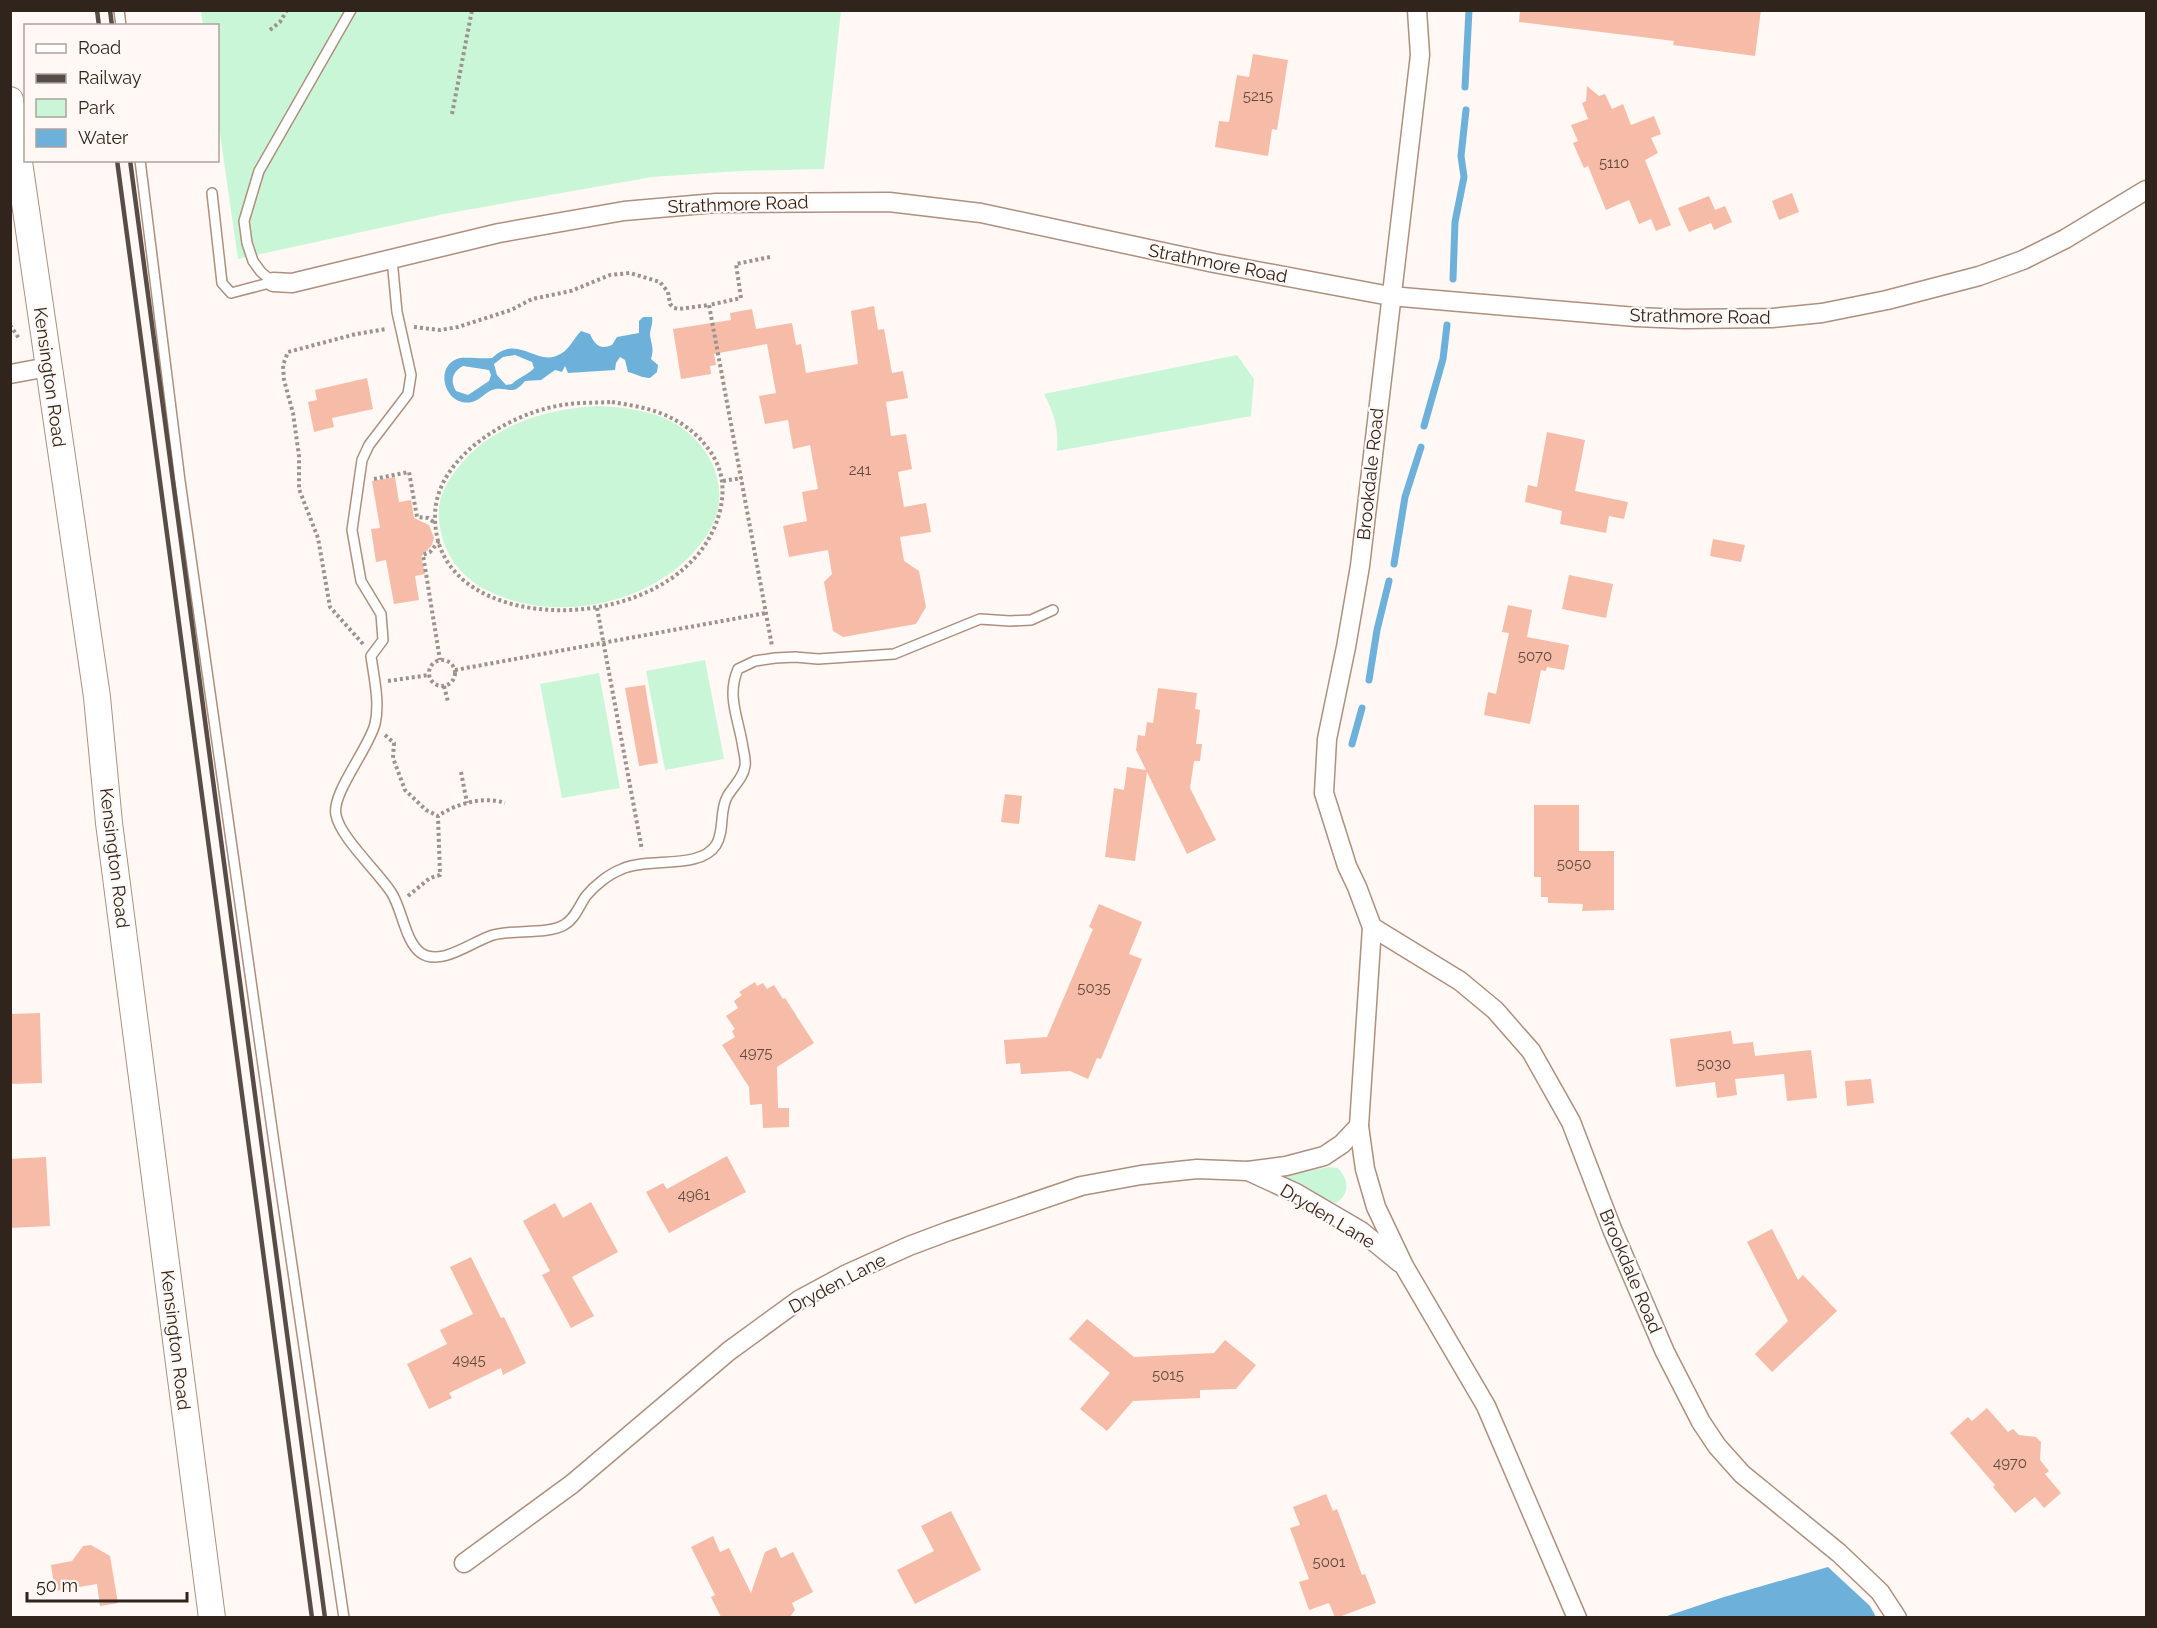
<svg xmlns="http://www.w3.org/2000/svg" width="2157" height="1628" font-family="Raleway,sans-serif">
<rect width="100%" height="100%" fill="#fff8f4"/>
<g fill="#caf6d8">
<polygon points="201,11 841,11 824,169 739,171 652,177 444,214 238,259 218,120 218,26 203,25"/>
<path d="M1237 355 1254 379 1251 416 1057 451C1059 429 1054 413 1044 394Z"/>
<path d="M597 406C618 407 639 409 659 416 704 432 735 482 711 528 672 599 567 626 495 594 462 580 442 555 439 519 437 502 444 486 454 473 486 427 543 409 597 406Z"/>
<polygon points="705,660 724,759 665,770 646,671"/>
<polygon points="599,673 620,788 562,798 540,684"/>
<path d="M1329 1167 1338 1168C1349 1180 1350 1194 1336 1203L1327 1201 1286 1180 1289 1174Z"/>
</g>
<g fill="#6db1da" fill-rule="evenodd">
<path d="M643 317H652C653 324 651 327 650 333 650 343 655 346 651 359L658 365 657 372 650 378C642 378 636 374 628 372L625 360 620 357 616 363 615 370 568 373 565 366 562 372 555 370 541 380 525 381C512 398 507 385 492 390 485 393 480 400 472 402 445 408 432 365 460 358 466 357 483 359 492 358 520 332 537 370 562 353 570 348 574 338 581 331L590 334C595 345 600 350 612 345L617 337 639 333V321ZM515 355 532 362 534 368C528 375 519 377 512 384L506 385 497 375 494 364 503 357ZM463 366 489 370 491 375 489 381 468 395 456 391C450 381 452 372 463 366Z"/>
<polygon points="1828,1567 1870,1606 1876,1617 1664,1617 1724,1597"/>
</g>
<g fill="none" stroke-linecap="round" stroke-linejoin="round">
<g stroke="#6db1da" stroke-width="7">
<polyline points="1465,87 1469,10"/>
<polyline points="1453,279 1455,222 1464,177 1461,156 1466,110"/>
<polyline points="1424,426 1443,359 1447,325"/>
<polyline points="1394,564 1405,497 1421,447"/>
<polyline points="1369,680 1377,630 1389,581"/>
<polyline points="1352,744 1362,708"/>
</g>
</g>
<g fill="#f7bca8">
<polygon points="1520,10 1761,10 1755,56 1673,45 1674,41 1519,22"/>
<polygon points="1253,54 1288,60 1277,130 1272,129 1268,156 1215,147 1219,121 1229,122 1237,75 1249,77"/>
<polygon points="1587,86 1599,96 1605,94 1612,109 1623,104 1631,125 1654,116 1661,134 1651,138 1658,153 1645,160 1671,225 1656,231 1651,219 1639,224 1629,200 1606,210 1588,166 1584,168 1573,143 1578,141 1571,125 1588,119 1582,103 1586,101"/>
<polygon points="1792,193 1799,212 1779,220 1772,201"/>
<polygon points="1709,196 1715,210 1725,206 1732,222 1714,230 1711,223 1689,232 1678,208"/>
<polygon points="874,306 878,330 884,329 892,373 903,371 908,398 886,402 891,436 906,434 912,469 898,472 904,507 926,503 931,532 900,537 904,561 919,571 926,607 916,624 843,637 833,631 824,582 832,574 828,550 789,557 783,526 807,521 802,492 818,489 810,445 793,449 788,420 765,424 759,396 776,393 767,344 714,354 716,365 710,366 711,374 681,379 673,329 731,320 730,313 752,309 756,329 792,323 796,345 801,344 806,373 858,364 851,311"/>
<polygon points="367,378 373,409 332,418 334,427 314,432 308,402 317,400 315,390"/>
<polygon points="1547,432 1585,440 1575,491 1628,502 1624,519 1609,516 1606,533 1560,524 1562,511 1525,502 1528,485 1537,487"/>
<polygon points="395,477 399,502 411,500 414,518 429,525 434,538 432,545 421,557 425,574 415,576 419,600 394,604 386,560 376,562 371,529 380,528 372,481"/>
<polygon points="1713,539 1745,545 1741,562 1710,556"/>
<polygon points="1569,575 1613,584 1606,618 1562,609"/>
<polygon points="1508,605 1532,610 1527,637 1569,645 1564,670 1547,667 1546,671 1541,670 1530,724 1484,715 1488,692 1496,694 1509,633 1502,632"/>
<polygon points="645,685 658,763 639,766 625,688"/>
<polygon points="1158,688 1197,693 1195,709 1200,710 1196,744 1202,744 1200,761 1194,761 1190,788 1216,840 1187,854 1147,772 1135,861 1105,857 1114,788 1124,790 1127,767 1146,770 1136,750 1138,735 1145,736 1147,722 1153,723"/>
<polygon points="1005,794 1022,796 1019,824 1001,822"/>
<polygon points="1534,805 1579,805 1579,851 1614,851 1614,910 1582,911 1583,904 1548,903 1548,897 1541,897 1541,877 1534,877"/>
<polygon points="1099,904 1142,922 1129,954 1142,959 1101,1059 1097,1058 1088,1079 1070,1071 1021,1074 1020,1063 1006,1064 1004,1040 1047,1037 1093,929 1089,927"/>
<polygon points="755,982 757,986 763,983 767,989 774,985 783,999 785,998 814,1043 777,1067 778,1108 789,1108 789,1127 763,1128 762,1104 750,1105 749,1087 722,1045 735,1037 732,1031 735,1029 726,1016 738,1008 734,1001 742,995 739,992"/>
<polygon points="40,1013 42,1083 10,1084 10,1014"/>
<polygon points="1731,1031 1733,1044 1753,1042 1755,1056 1811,1050 1817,1098 1787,1101 1784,1074 1735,1079 1737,1095 1717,1098 1715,1082 1676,1087 1670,1039"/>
<polygon points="1871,1079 1874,1103 1847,1106 1845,1081"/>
<polygon points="727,1156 746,1192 669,1233 646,1192 663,1183 667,1189"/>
<polygon points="46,1157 50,1226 10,1228 10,1159"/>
<polygon points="591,1202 618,1252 572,1277 594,1316 571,1328 542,1275 550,1271 523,1221 555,1203 563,1218"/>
<polygon points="1772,1229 1798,1280 1803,1275 1837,1311 1772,1372 1755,1354 1788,1321 1747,1242"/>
<polygon points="471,1257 501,1318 504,1317 526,1363 503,1375 501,1368 449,1393 452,1398 429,1409 407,1364 447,1344 440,1330 473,1314 450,1267"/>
<polygon points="1087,1319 1134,1357 1214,1353 1225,1340 1256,1365 1236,1389 1200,1390 1200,1398 1133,1401 1107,1431 1080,1409 1110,1373 1069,1339"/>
<polygon points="1987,1408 2008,1432 2013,1429 2019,1435 2036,1437 2041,1442 2040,1460 2049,1471 2045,1474 2061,1493 2044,1508 2035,1497 2015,1513 1993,1487 1995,1485 1950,1433 1968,1417 1972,1421"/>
<polygon points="1326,1494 1333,1511 1337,1509 1362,1575 1365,1574 1376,1603 1339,1617 1335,1617 1329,1603 1309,1610 1299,1582 1309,1579 1290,1528 1300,1525 1293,1507"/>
<polygon points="951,1511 981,1570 915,1604 897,1570 934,1551 921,1526"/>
<polygon points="713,1536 720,1552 729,1548 751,1593 765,1552 776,1547 781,1558 793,1552 813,1592 792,1603 795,1610 790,1617 721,1617 711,1597 715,1595 691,1547"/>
<polygon points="91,1545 110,1556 118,1603 100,1606 97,1584 55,1591 51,1565 72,1561 83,1546"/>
</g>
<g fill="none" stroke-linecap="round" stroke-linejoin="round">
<g stroke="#af8f7d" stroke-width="12">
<g id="lane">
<polyline points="119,10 121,26"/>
<polyline points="140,160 180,481 274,1143 344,1618"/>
<polyline points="212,193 222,283 231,293 273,282"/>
<path d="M392 259 397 312 411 375 408 394 369 445 362 460 352 530 361 581 381 614 383 640 371 656C374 678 380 703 375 724 369 748 331 794 336 815 340 837 378 872 391 892 402 908 405 942 421 953 441 967 473 941 493 935 514 929 546 935 564 925 575 919 579 906 586 896 595 885 609 874 622 869 649 857 700 870 716 845 725 830 719 812 727 797 733 786 743 779 745 766 746 761 744 753 743 748 739 719 726 697 738 669L755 661 775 658 795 657 818 659 894 654 980 619 1010 621 1031 620 1053 610"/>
<polyline points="273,282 261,272 253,261 247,243 244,221 259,171 351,10"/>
</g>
</g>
<g stroke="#af8f7d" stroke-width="21">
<g id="street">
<polyline points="1417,10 1420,55 1360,566 1346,647 1327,739 1324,793 1347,866 1357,887 1372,927 1359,1126 1365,1169 1376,1207 1404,1266 1486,1406 1577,1618"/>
<polyline points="273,282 292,283 499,233 624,211 716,203 889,202 981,213 1214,263 1390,296 1636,317 1684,319 1772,318 1822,313 1887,300 1979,276 2023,260 2065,239 2146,190"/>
<polyline points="10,374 48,367"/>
<polyline points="1372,927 1460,981 1495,1010 1531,1051 1571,1122 1612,1229 1665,1352 1701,1422 1717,1446 1742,1474 1839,1553 1880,1592 1897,1618"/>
<polyline points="1248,1171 1296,1193 1361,1231 1400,1263"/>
<polyline points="464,1563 572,1484 729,1351 799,1300 847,1274 909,1246 949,1231 1081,1186 1141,1175 1197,1169 1248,1171 1286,1166 1324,1156 1342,1144 1359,1126"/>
</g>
</g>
<g stroke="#af8f7d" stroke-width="28">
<polyline id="secondary" points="10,100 97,697 109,823 212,1618"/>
</g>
<g stroke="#9d938e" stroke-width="4" stroke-dasharray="3 3" stroke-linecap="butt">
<polyline points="270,30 280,22 287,10"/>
<polyline points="452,114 472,10"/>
<polyline points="770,257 736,264 741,298 709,305 772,646"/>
<polyline points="10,325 20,340"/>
<polyline points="414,327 440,330 458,327 511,310 532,299 571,291 610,275 630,273 660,282 668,292 670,304 674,308 679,309 709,305"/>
<path d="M612 402C628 405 645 407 660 413 681 421 697 433 710 451 723 470 725 489 720 511 697 603 563 631 487 595 455 580 435 554 435 517 434 459 507 415 557 406 575 402 594 403 612 402Z"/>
<polyline points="374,479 409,472 417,517 428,518 435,523"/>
<polyline points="723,481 742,478"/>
<polyline points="439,541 430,552 423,555 440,660"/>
<polyline points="597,608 642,850"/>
<polyline points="363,644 330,607 318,538 299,489 299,456 293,413 284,380 283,365 288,352 356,334 386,329"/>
<circle cx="442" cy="673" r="13"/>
<polyline points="455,670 766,613"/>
<polyline points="388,681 429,675"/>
<polyline points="444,686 448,702"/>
<polyline points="385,735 394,743 393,758 405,790 426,810 438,816"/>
<polyline points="461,772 467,803"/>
<path d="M408 896 430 878 440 875 438 816C457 803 484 796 505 803"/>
</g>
<use href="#lane" stroke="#fff" stroke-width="9"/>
<use href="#street" stroke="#fff" stroke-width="18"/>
<use href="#secondary" stroke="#fff" stroke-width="26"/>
<g stroke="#584c46" stroke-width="4.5">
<polyline points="97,10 99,26"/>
<polyline points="110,10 112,26"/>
<polyline points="117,160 312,1618"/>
<polyline points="130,160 325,1618"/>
</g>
</g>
<g text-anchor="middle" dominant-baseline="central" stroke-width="4.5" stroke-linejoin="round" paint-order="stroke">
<g font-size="15" fill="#624a40">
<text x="1258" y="96">5215</text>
<text x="1614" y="163">5110</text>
<text x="860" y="470">241</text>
<text x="1535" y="656">5070</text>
<text x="1574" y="864">5050</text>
<text x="1094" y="988">5035</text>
<text x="756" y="1053">4975</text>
<text x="1714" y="1064">5030</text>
<text x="694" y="1195">4961</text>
<text x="469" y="1360">4945</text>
<text x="1168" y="1375">5015</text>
<text x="2010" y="1463">4970</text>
<text x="1329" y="1562">5001</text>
</g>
<g font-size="18" fill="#31241d" stroke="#fff8f4">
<text transform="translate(738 204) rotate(-2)">Strathmore Road</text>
<text transform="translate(1218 263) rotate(11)">Strathmore Road</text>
<text transform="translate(1700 316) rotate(1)">Strathmore Road</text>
<text transform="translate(50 377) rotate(82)">Kensington Road</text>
<text transform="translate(1370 474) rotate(-84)">Brookdale Road</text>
<text transform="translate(115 858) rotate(83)">Kensington Road</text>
<text transform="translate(1328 1216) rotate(31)">Dryden Lane</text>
<text transform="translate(1631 1271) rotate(67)">Brookdale Road</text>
<text transform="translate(837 1283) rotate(-28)">Dryden Lane</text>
<text transform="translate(176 1340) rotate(83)">Kensington Road</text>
</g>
</g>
<rect width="2157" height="1628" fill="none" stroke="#31241d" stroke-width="24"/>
<rect x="24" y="24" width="195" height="138" fill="#fff8f4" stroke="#ada39e" stroke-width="1.5"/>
<rect x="36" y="44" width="30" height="9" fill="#ffffff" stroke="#ada39e" stroke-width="1.5"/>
<text x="78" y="54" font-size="18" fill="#31241d">Road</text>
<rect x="36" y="74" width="30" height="9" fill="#584c46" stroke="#ada39e" stroke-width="1.5"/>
<text x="78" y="84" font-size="18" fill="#31241d">Railway</text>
<rect x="36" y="99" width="30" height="18" fill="#caf6d8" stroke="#ada39e" stroke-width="1.5"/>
<text x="78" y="114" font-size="18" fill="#31241d">Park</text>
<rect x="36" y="129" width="30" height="18" fill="#6db1da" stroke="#ada39e" stroke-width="1.5"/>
<text x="78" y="144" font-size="18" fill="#31241d">Water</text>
<path d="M27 1592v9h160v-9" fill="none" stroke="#31241d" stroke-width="3"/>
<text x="36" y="1592" font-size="18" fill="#31241d" stroke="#fff8f4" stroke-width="4.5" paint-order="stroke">50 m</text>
</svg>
